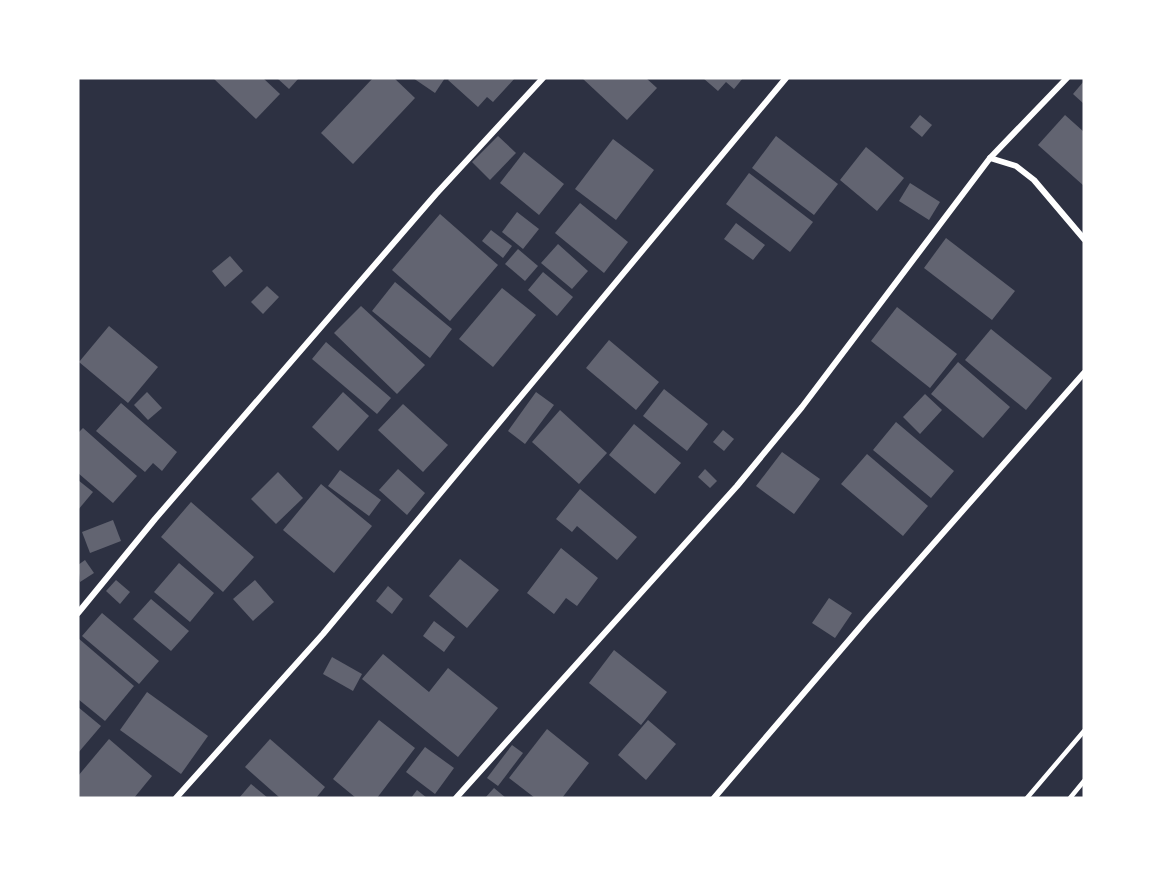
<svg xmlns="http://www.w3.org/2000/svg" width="1162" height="876" font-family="'Source Sans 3',sans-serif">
<rect width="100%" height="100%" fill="#2d3142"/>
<g fill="#626471">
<polygon points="213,78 263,78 280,94 256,119"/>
<polygon points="277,78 299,78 289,89"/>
<polygon points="373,78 394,78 415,98 353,164 321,133"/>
<polygon points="413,78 445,78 435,93"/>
<polygon points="450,78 515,78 493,102 487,97 478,107 448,80"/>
<polygon points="582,78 646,78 657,88 627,120"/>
<polygon points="703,78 743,78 734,89 726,82 718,91"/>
<polygon points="1084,81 1084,104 1073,94"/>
<polygon points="920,115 932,125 922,137 910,127"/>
<polygon points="1065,115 1084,132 1084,186 1038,145"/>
<polygon points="498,136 516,153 490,180 472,162"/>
<polygon points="776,136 838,184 814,215 752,168"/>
<polygon points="613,139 654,170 616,220 575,189"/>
<polygon points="866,147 904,178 877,211 840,180"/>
<polygon points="524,152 564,184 539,215 500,183"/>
<polygon points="749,173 813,222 790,252 726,204"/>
<polygon points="910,183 940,202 929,220 899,201"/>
<polygon points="580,203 628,242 604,273 555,233"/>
<polygon points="517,212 539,229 523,249 502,232"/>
<polygon points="440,214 498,265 450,321 392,270"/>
<polygon points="736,223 765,245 753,260 724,239"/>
<polygon points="491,230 512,246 503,258 482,241"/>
<polygon points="946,238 1015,291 992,320 924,268"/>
<polygon points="558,244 588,271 572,289 541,263"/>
<polygon points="518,249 538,266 525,281 505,264"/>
<polygon points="230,256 243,271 225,287 212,271"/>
<polygon points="543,272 573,297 557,316 528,290"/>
<polygon points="395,282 452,329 430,358 372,311"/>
<polygon points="267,286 279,297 263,314 251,302"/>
<polygon points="502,288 536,315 493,367 459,339"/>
<polygon points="361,306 425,365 397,394 334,333"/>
<polygon points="897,307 957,354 930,388 871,341"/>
<polygon points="109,326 158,367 128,403 79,362"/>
<polygon points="991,329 1052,378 1026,410 965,360"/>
<polygon points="609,340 659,382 636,410 586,368"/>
<polygon points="326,342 391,398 377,414 312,359"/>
<polygon points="958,362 1010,407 983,438 931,394"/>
<polygon points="664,389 708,424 687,451 643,416"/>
<polygon points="147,392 162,408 148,420 134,405"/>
<polygon points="343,392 369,416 338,451 312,427"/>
<polygon points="536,392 554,405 525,444 508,431"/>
<polygon points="925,394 942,410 920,434 903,417"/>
<polygon points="121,403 177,452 162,471 153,463 145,472 96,431"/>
<polygon points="403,404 448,445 423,472 378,430"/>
<polygon points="560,410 607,453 579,484 532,442"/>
<polygon points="896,422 954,471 931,498 873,450"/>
<polygon points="634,424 681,463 655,494 609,455"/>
<polygon points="83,428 137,476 113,503 78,473 78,433"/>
<polygon points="723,430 734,439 724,451 713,442"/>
<polygon points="782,452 820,479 794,514 756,486"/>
<polygon points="867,454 928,506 903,536 841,484"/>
<polygon points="398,469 425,493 407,515 379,490"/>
<polygon points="705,469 717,481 710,488 698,477"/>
<polygon points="340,470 381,500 369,516 328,486"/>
<polygon points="278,472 303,498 276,524 251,499"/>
<polygon points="78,480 93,492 78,510"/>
<polygon points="321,484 372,526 334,573 283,530"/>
<polygon points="580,489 637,537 617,560 577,526 572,532 556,519"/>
<polygon points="191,502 254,557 223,592 161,537"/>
<polygon points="113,520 121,541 90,553 82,532"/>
<polygon points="561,548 598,578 577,606 566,598 554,614 527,593"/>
<polygon points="460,559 499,590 467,628 429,596"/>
<polygon points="85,560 94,573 80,582 78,565"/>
<polygon points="179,563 214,593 190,622 154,592"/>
<polygon points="116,580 130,592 120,604 106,591"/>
<polygon points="255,580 274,602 253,621 233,599"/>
<polygon points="388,586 403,599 392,614 376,601"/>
<polygon points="829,598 852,613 835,638 812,623"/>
<polygon points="151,599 189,631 171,651 133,619"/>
<polygon points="102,613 159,661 139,684 82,636"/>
<polygon points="434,621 455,637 444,652 423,636"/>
<polygon points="78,638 134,686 105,721 78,699"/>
<polygon points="614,650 667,692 641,725 589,683"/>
<polygon points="383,654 429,692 448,668 498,708 458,757 362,679"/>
<polygon points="332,657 362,674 353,691 323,674"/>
<polygon points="147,692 208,736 181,774 120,730"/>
<polygon points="78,707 101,726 78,753"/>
<polygon points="379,720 415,748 377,798 356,798 333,779"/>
<polygon points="648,720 676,744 646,780 618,755"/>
<polygon points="547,729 589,763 562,798 535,798 509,778"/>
<polygon points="109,739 152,776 134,798 78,798 78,776"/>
<polygon points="270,739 325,787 316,798 280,798 245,767"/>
<polygon points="512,745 523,753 498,786 487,778"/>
<polygon points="425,747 454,768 435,794 406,772"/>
<polygon points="251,784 268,798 239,798"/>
<polygon points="494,788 506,798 485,798"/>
<polygon points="417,790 427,798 411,798"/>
</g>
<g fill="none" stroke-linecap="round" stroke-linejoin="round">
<g stroke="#fff" stroke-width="4.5">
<polyline points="1027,798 1084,731"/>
<polyline points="1070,798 1084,781"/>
</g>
<g stroke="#fff" stroke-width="6">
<polyline points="990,158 1016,166 1034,180 1084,239"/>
<polyline points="78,613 155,519 436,194 543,78"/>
<polyline points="176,798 323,634 786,78"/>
<polyline points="456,798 737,486 802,407 990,158 1067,78"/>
<polyline points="714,798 868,618 1084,373"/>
</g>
</g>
<rect width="1162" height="876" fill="none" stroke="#ffffff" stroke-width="159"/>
</svg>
